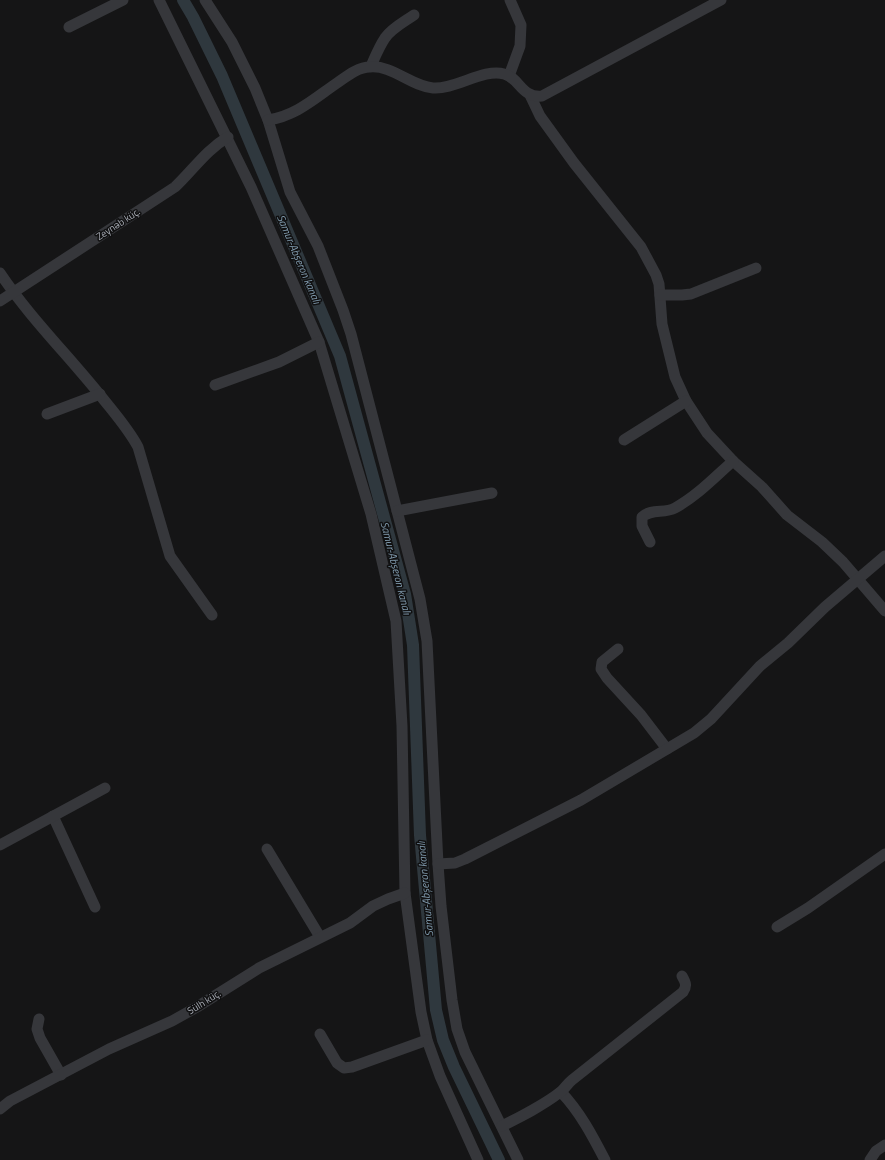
<svg xmlns="http://www.w3.org/2000/svg" width="885" height="1160" font-family="'Titillium Web',sans-serif">
<rect width="100%" height="100%" fill="#151516"/>
<g fill="none" stroke-linecap="round" stroke-linejoin="round">
<polyline stroke="#2f383e" stroke-width="12" points="183,0 193,17 222,76 340,356 405,594 413,645 420,835 436,1010 443,1040 454,1067 499,1160"/>
<g stroke="#36373b" stroke-width="11">
<polyline points="159,0 251,187 319,342 371,514 396,621 402,726 405,893 421,1012 427,1040 440,1076 478,1160"/>
<polyline points="205,0 232,42 255,88 268,120 290,192 318,246 343,310 351,334 420,599 427,641 438,864 441,906 452,1000 457,1029 465,1052 518,1160"/>
<polyline points="69,27 123,0"/>
<path d="M371 66C375 57 379 47 385 38 392 28 404 22 414 15"/>
<polyline points="509,76 520,46 521,25 510,0"/>
<polyline points="530,95 540,116 574,163 641,247 656,275 659,284 662,324 675,377 686,401 707,433 733,461 762,487 787,515 822,542 843,562 885,611"/>
<path d="M268 120C296 116 315 98 337 83 347 76 358 67 370 67 392 65 411 86 433 88 454 90 484 68 504 74 520 78 521 98 542 96L721 0"/>
<path d="M0 273C30 318 70 357 104 400 116 415 129 430 138 447L170 556 212 615"/>
<polyline points="660,295 682,295 691,294 756,268"/>
<path d="M0 301 175 187C193 170 206 150 228 137"/>
<polyline points="215,385 279,362 319,342"/>
<polyline points="47,414 100,394"/>
<polyline points="624,440 686,401"/>
<polyline points="397,511 492,493"/>
<path d="M650 542 642 526V517C652 508 664 514 675 508 697 496 715 477 733 461"/>
<polyline points="618,649 602,662 601,669 607,678 641,715 667,749"/>
<polyline points="53,816 95,907"/>
<polyline points="0,845 105,788"/>
<polyline points="267,849 320,937"/>
<polyline points="438,864 455,863 465,859 581,800 694,733 711,719 760,666 788,643 825,607 885,556"/>
<polyline points="777,927 808,908 885,854"/>
<polyline points="39,1019 37,1029 40,1038 61,1075"/>
<polyline points="320,1034 337,1063 344,1068 352,1067 427,1040"/>
<path d="M561 1092C580 1112 592 1135 605 1160"/>
<polyline points="0,1109 10,1101 109,1049 172,1021 197,1007 259,968 350,923 373,906 388,899 405,893"/>
<path d="M502 1126C522 1116 542 1106 559 1093 564 1090 567 1084 572 1080L683 992C687 986 686 983 682 976"/>
<polyline points="870,1160 876,1151 885,1145"/>
</g>
</g>
<g text-anchor="middle" dominant-baseline="central" stroke-width="3" stroke-linejoin="round" paint-order="stroke">
<g font-size="10" fill="#a8acb5" stroke="#101011">
<text transform="translate(118 224) rotate(-33)">Zeynəb küç.</text>
<text transform="translate(204 1002) rotate(-32)">Sülh küç.</text>
</g>
<g font-size="11" font-style="italic" fill="#819bae" stroke="#101011">
<text transform="translate(299 259) rotate(67)">Samur-Abşeron kanalı</text>
<text transform="translate(396 568) rotate(76)">Samur-Abşeron kanalı</text>
<text transform="translate(425 889) rotate(-95)">Samur-Abşeron kanalı</text>
</g>
</g>
</svg>
